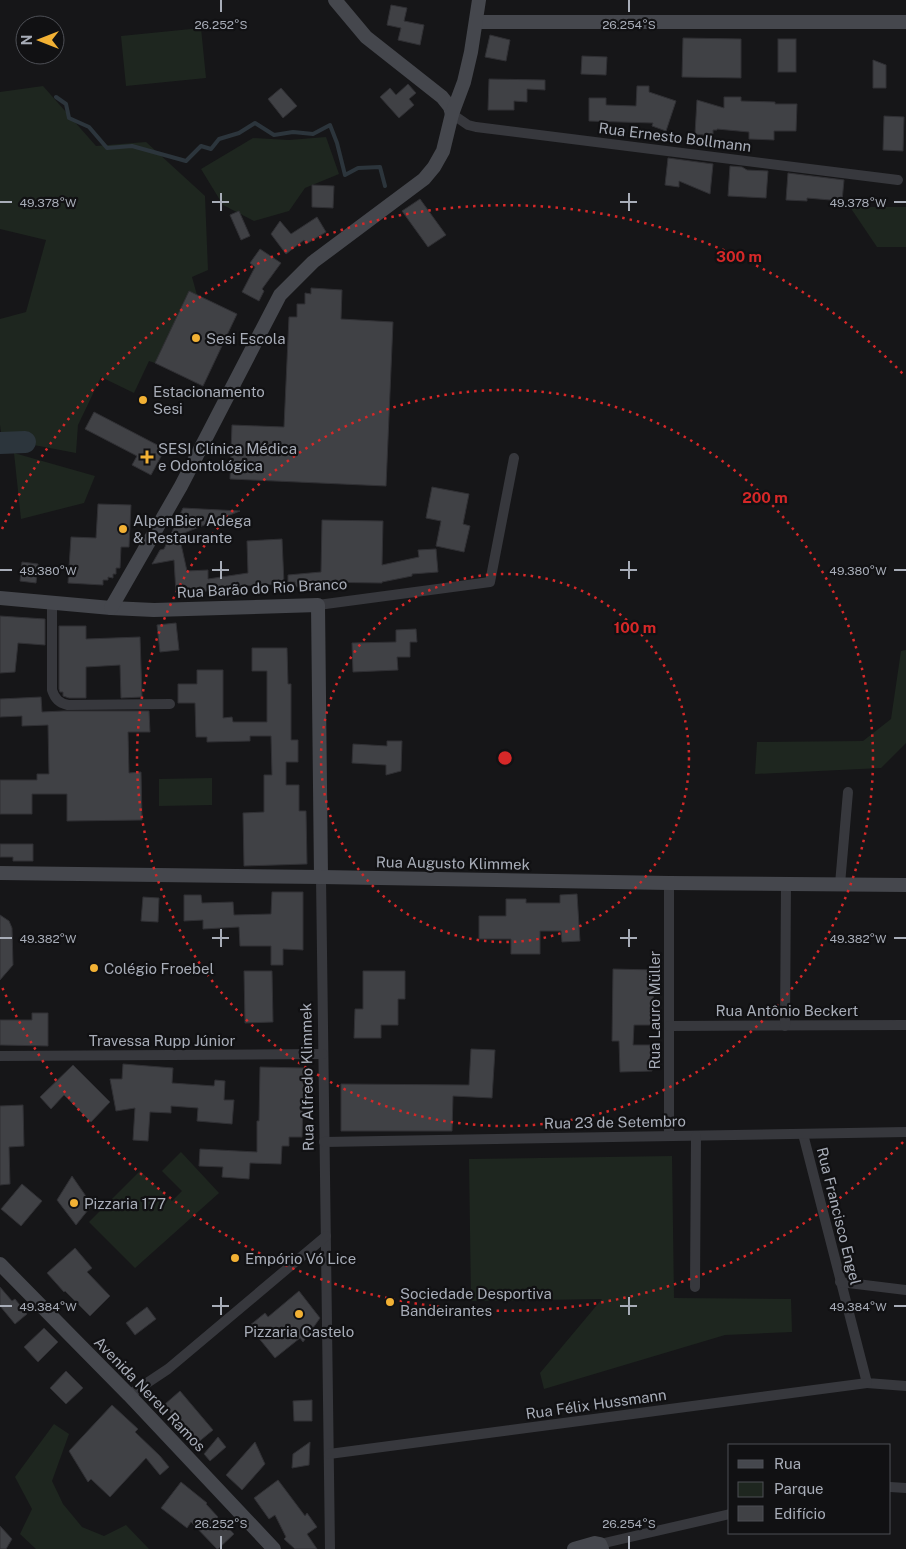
<svg xmlns="http://www.w3.org/2000/svg" width="906" height="1549" font-family="'Public Sans',sans-serif">
<rect width="100%" height="100%" fill="#161618"/>
<g fill="#1e261f">
<polygon points="201,28 206,78 126,86 121,36"/>
<polygon points="43,86 96,146 146,142 205,196 208,270 192,277 197,295 189,291 155,363 149,361 134,393 101,377 78,425 76,453 2,439 0,425 0,319 26,312 46,240 0,229 0,92"/>
<polygon points="326,137 339,174 305,188 289,211 254,221 223,205 201,169 253,138 289,140"/>
<polygon points="850,207 906,207 906,247 877,247"/>
<polygon points="14,453 95,476 84,503 21,519"/>
<polygon points="906,650 906,743 881,768 755,774 757,742 863,741 891,719 901,651"/>
<polygon points="212,778 212,805 159,806 159,779"/>
<polygon points="181,1152 219,1193 135,1268 89,1222 140,1171 172,1201 182,1191 162,1171"/>
<polygon points="672,1156 674,1298 791,1299 792,1332 725,1335 544,1389 540,1373 602,1299 471,1301 469,1159"/>
<polygon points="54,1424 69,1434 52,1481 63,1504 82,1527 104,1536 126,1525 149,1549 36,1549 20,1534 32,1509 15,1477"/>
</g>
<g fill="none" stroke-linecap="round" stroke-linejoin="round">
<polyline stroke="#2c353c" stroke-width="4" points="56,97 66,104 69,118 89,127 107,148 132,146 186,161 201,146 211,149 219,139 239,133 255,123 274,135 293,132 313,134 330,125 337,143 345,175 358,168 380,167 385,186"/>
<polyline stroke="#2c353c" stroke-width="22" points="0,443 25,442"/>
</g>
<g fill="#404145" stroke="#303034">
<polygon points="391,5 407,8 404,21 424,25 420,45 398,40 401,28 387,25"/>
<polygon points="490,35 510,40 506,61 485,57"/>
<polygon points="683,38 741,39 741,78 682,77"/>
<rect x="778" y="39" width="18" height="33"/>
<polygon points="582,56 607,57 606,75 581,74"/>
<polygon points="873,60 886,65 886,88 873,88"/>
<polygon points="489,79 545,80 545,90 527,89 527,102 514,101 514,110 488,110"/>
<polygon points="408,84 416,93 409,99 414,105 399,118 380,97 390,88 396,95"/>
<polygon points="637,86 649,86 649,92 676,101 666,131 652,126 653,123 589,121 589,98 606,98 606,105 636,106"/>
<polygon points="281,88 297,106 283,118 268,99"/>
<polygon points="724,97 741,97 741,101 775,102 775,104 797,104 796,131 774,131 774,140 749,139 749,132 717,129 717,130 713,130 713,136 695,134 697,100 724,108"/>
<polygon points="884,116 904,117 903,151 883,150"/>
<polygon points="668,158 713,164 710,194 679,181 679,187 665,185"/>
<polygon points="730,166 742,167 747,170 768,171 766,198 728,196"/>
<polygon points="788,173 844,180 842,201 807,198 807,201 786,200"/>
<polygon points="312,185 334,186 333,208 312,207"/>
<polygon points="420,199 446,235 428,247 402,211"/>
<polygon points="239,211 250,236 241,240 230,215"/>
<polygon points="317,217 326,232 306,244 304,240 286,254 271,234 280,221 291,234"/>
<polygon points="260,249 281,263 262,289 264,291 259,301 242,292 255,267 250,263"/>
<polygon points="311,288 342,290 341,319 393,322 386,486 230,479 232,425 284,427 289,317 297,317 297,304 305,304 305,293 311,294"/>
<polygon points="189,291 237,314 203,386 155,363"/>
<polygon points="94,412 165,449 151,475 132,465 137,456 85,429"/>
<polygon points="432,487 469,494 463,524 470,526 464,552 436,546 441,521 426,518"/>
<polygon points="98,504 131,505 129,547 121,547 120,568 116,568 116,574 113,574 113,578 108,577 108,580 103,580 103,585 68,583 71,537 96,538"/>
<polygon points="183,508 240,511 179,535 187,571 208,570 208,579 248,573 247,541 282,539 284,584 240,586 241,590 223,592 223,590 176,593 174,560 152,564 160,550 164,549"/>
<polygon points="322,520 383,521 382,565 419,557 418,550 436,549 438,572 412,574 412,576 382,582 382,583 312,582 312,586 295,587 295,582 288,582 288,575 321,572"/>
<polygon points="22,562 38,564 36,583 20,581"/>
<polygon points="0,616 45,619 45,645 18,643 15,672 0,673"/>
<polygon points="176,623 179,650 160,652 157,625"/>
<polygon points="59,626 86,626 86,639 140,637 142,697 121,698 120,665 86,667 86,698 69,698 63,696 63,692 60,692 59,689"/>
<polygon points="416,629 417,642 410,642 410,657 397,657 398,670 353,672 352,643 396,642 396,630"/>
<polygon points="252,648 287,648 288,684 291,684 291,740 298,740 298,762 286,762 286,785 299,785 299,811 306,811 307,864 244,866 243,813 264,812 264,775 272,775 271,736 250,736 250,741 207,742 207,737 196,737 195,703 178,703 178,684 197,684 197,670 223,670 223,718 232,717 233,722 267,722 267,671 252,671"/>
<polygon points="41,697 42,712 63,711 149,711 150,732 128,732 129,773 141,772 142,820 67,821 67,794 32,794 32,814 0,814 0,780 37,780 37,774 49,774 48,725 22,726 22,716 0,717 0,699"/>
<polygon points="387,741 402,741 401,771 386,775 386,765 352,763 353,744 387,746"/>
<polygon points="0,844 33,844 33,861 13,861 13,857 0,857"/>
<polygon points="272,892 303,892 303,950 283,949 283,965 271,965 271,946 240,946 239,927 203,929 203,920 184,921 184,895 201,895 202,903 233,902 234,915 271,914"/>
<polygon points="577,894 580,941 562,942 561,931 540,931 540,954 511,954 511,939 479,939 479,916 506,916 506,899 526,899 526,903 560,903 560,895"/>
<polygon points="143,897 159,898 158,922 141,921"/>
<polygon points="0,915 9,921 12,928 13,965 0,980"/>
<polygon points="613,969 654,970 653,1025 634,1025 633,1045 651,1045 652,1071 620,1072 619,1041 612,1041"/>
<polygon points="244,971 272,971 273,1022 245,1023"/>
<polygon points="363,971 405,971 405,999 398,999 398,1025 381,1025 381,1038 354,1038 355,1009 363,1009"/>
<polygon points="32,1013 48,1013 48,1046 0,1045 0,1020 32,1020"/>
<polygon points="471,1049 495,1050 492,1098 453,1096 452,1131 341,1131 341,1084 469,1085"/>
<polygon points="123,1064 173,1068 172,1083 214,1086 215,1080 225,1081 224,1100 234,1100 232,1124 197,1121 198,1108 171,1106 171,1113 150,1112 148,1141 133,1140 135,1108 116,1111 110,1079 122,1079"/>
<polygon points="73,1065 110,1102 91,1122 64,1095 51,1109 40,1097"/>
<polygon points="260,1067 304,1068 302,1137 289,1137 289,1146 282,1146 281,1164 250,1163 249,1179 222,1177 223,1167 199,1166 200,1149 257,1152 257,1121 259,1121"/>
<polygon points="23,1105 24,1146 9,1147 10,1184 0,1185 0,1106"/>
<polygon points="72,1176 92,1205 76,1225 57,1200"/>
<polygon points="22,1184 42,1201 21,1226 1,1209"/>
<polygon points="75,1248 92,1268 87,1272 110,1296 90,1316 65,1291 64,1292 47,1273"/>
<polygon points="0,1287 12,1301 15,1299 27,1314 15,1324 0,1306"/>
<polygon points="299,1291 320,1318 303,1342 300,1338 275,1358 249,1326 265,1313 268,1317"/>
<polygon points="147,1307 156,1319 135,1335 126,1323"/>
<polygon points="44,1328 58,1342 38,1362 24,1347"/>
<polygon points="66,1371 83,1388 66,1404 50,1388"/>
<polygon points="180,1391 213,1430 196,1444 164,1405"/>
<polygon points="312,1400 312,1421 294,1421 293,1401"/>
<polygon points="112,1405 138,1429 135,1432 160,1456 169,1467 160,1475 146,1458 110,1497 91,1479 88,1482 69,1451"/>
<polygon points="218,1437 226,1447 210,1461 204,1454"/>
<polygon points="255,1442 265,1464 242,1490 226,1475"/>
<polygon points="310,1442 309,1465 292,1468 293,1454"/>
<polygon points="278,1480 305,1516 307,1513 317,1527 307,1534 317,1549 295,1549 284,1539 286,1537 275,1515 269,1519 254,1498"/>
<polygon points="181,1482 207,1503 206,1504 218,1517 214,1521 217,1525 222,1521 234,1534 218,1549 217,1549 191,1522 187,1528 161,1508"/>
<polygon points="0,1526 12,1539 6,1549 0,1549"/>
</g>
<g fill="none" stroke-linecap="round" stroke-linejoin="round">
<g stroke="#37383d" stroke-width="10">
<polyline points="452,114 468,125 476,127 898,180"/>
<path d="M52 603V690C55 699 59 703 68 705L170 704"/>
<polyline points="318,605 490,582 514,458"/>
<polyline points="321,877 330,1549"/>
<polyline points="669,883 669,1136"/>
<polyline points="840,884 848,792"/>
<polyline points="669,1026 906,1025"/>
<polyline points="785,1026 786,884"/>
<polyline points="0,1056 323,1054"/>
<polyline points="803,1134 867,1383 906,1386"/>
<polyline points="324,1142 906,1132"/>
<polyline points="840,1282 906,1290"/>
<polyline points="695,1287 696,1136"/>
<polyline points="129,1395 168,1369 326,1236"/>
<polyline points="329,1454 867,1383"/>
<polyline points="890,1487 906,1488"/>
<polyline points="600,1544 730,1514"/>
</g>
<g stroke="#45474d" stroke-width="14">
<polyline points="335,0 366,37 442,97 450,107 452,114"/>
<polyline points="476,22 906,22"/>
<polyline points="0,598 111,608 154,610 318,605 321,877"/>
<polyline points="111,608 181,486 280,295 313,262 424,179 434,167 443,151 452,114 464,82 471,52 479,0"/>
<polyline points="0,873 321,877 669,883 906,885"/>
<polyline points="0,1264 129,1395 274,1549"/>
<polyline points="574,1549 595,1543 600,1544 602,1549"/>
</g>
</g>
<path fill="none" stroke="#a8adb8" stroke-width="2" d="M221 0V12M629 0V12M221 193V211M629 193V211M0 202H12M212 202H229M620 202H637M894 202H906M221 561V579M629 561V579M0 570H12M212 570H229M620 570H637M894 570H906M221 929V947M629 929V947M0 938H12M212 938H229M620 938H637M894 938H906M221 1297V1315M629 1297V1315M0 1306H12M212 1306H229M620 1306H637M894 1306H906M221 1536V1549M629 1536V1549"/>
<g fill="none" stroke="#d62828" stroke-width="2.5" stroke-dasharray="2.5 5">
<circle cx="505" cy="758" r="184"/>
<circle cx="505" cy="758" r="368"/>
<path d="M903 1142A553 553 0 0 1 2 987M2 529A553 553 0 0 1 903 374"/>
</g>
<g fill="#f2b134" stroke="#111113" stroke-width="2">
<circle cx="196" cy="338" r="5"/>
<circle cx="143" cy="400" r="5"/>
<path d="M144.5 449.5h5v5h5v5h-5v5h-5v-5h-5v-5h5z"/>
<circle cx="123" cy="529" r="5"/>
<circle cx="94" cy="968" r="5"/>
<circle cx="74" cy="1203" r="5"/>
<circle cx="235" cy="1258" r="5"/>
<circle cx="390" cy="1302" r="5"/>
<circle cx="299" cy="1314" r="5"/>
</g>
<g text-anchor="middle" dominant-baseline="central" stroke-width="4.5" stroke-linejoin="round" paint-order="stroke">
<g font-size="15" fill="#a8adb8" stroke="#111113">
<text transform="translate(675 137) rotate(7)">Rua Ernesto Bollmann</text>
<text transform="translate(262 588) rotate(-3)">Rua Barão do Rio Branco</text>
<text transform="translate(453 863) rotate(1)">Rua Augusto Klimmek</text>
<text transform="translate(654 1010) rotate(-90)">Rua Lauro Müller</text>
<text x="787" y="1010">Rua Antônio Beckert</text>
<text x="162" y="1040">Travessa Rupp Júnior</text>
<text transform="translate(307 1077) rotate(-91)">Rua Alfredo Klimmek</text>
<text transform="translate(615 1122) rotate(-1)">Rua 23 de Setembro</text>
<text transform="translate(839 1216) rotate(76)">Rua Francisco Engel</text>
<text transform="translate(150 1394) rotate(46)">Avenida Nereu Ramos</text>
<text transform="translate(596 1404) rotate(-8)">Rua Félix Hussmann</text>
</g>
<g font-size="15" fill="#a8adb8" stroke="#111113" text-anchor="start">
<text x="206" y="338">Sesi Escola</text>
<text x="153" y="391">Estacionamento<tspan x="153" dy="17">Sesi</tspan></text>
<text x="158" y="448">SESI Clínica Médica<tspan x="158" dy="17">e Odontológica</tspan></text>
<text x="133" y="520">AlpenBier Adega<tspan x="133" dy="17">&amp; Restaurante</tspan></text>
<text x="104" y="968">Colégio Froebel</text>
<text x="84" y="1203">Pizzaria 177</text>
<text x="245" y="1258">Empório Vó Lice</text>
<text x="400" y="1293">Sociedade Desportiva<tspan x="400" dy="17">Bandeirantes</tspan></text>
<text x="299" y="1331" text-anchor="middle">Pizzaria Castelo</text>
</g>
</g>
<g font-size="12" text-anchor="middle" fill="#a8adb8" stroke="#111113" stroke-width="4.5" stroke-linejoin="round" paint-order="stroke">
<text x="221" y="29">26.252°S</text>
<text x="629" y="29">26.254°S</text>
<text x="858" y="207">49.378°W</text>
<text x="48" y="207">49.378°W</text>
<text x="858" y="575">49.380°W</text>
<text x="48" y="575">49.380°W</text>
<text x="858" y="943">49.382°W</text>
<text x="48" y="943">49.382°W</text>
<text x="858" y="1311">49.384°W</text>
<text x="48" y="1311">49.384°W</text>
<text x="221" y="1528">26.252°S</text>
<text x="629" y="1528">26.254°S</text>
</g>
<circle cx="505" cy="758" r="8" fill="#d62828" stroke="#111113" stroke-width="2.5"/>
<g font-size="15" text-anchor="middle" font-weight="bold" fill="#d62828" stroke="#111113" stroke-width="4.5" stroke-linejoin="round" paint-order="stroke">
<text x="739" y="262">300 m</text>
<text x="765" y="503">200 m</text>
<text x="635" y="633">100 m</text>
</g>
<rect x="728" y="1444" width="162" height="90" fill="#111113" stroke="#4d4f55"/>
<rect x="738" y="1460" width="25" height="8" fill="#45474d" stroke="#4d4f55"/>
<text x="774" y="1469" font-size="15" fill="#a8adb8">Rua</text>
<rect x="738" y="1482" width="25" height="15" fill="#1e261f" stroke="#4d4f55"/>
<text x="774" y="1494" font-size="15" fill="#a8adb8">Parque</text>
<rect x="738" y="1506" width="25" height="15" fill="#404145" stroke="#4d4f55"/>
<text x="774" y="1519" font-size="15" fill="#a8adb8">Edifício</text>
<g transform="translate(40 40) rotate(270)"><circle r="24" fill="#111113" stroke="#4d4f55"/>
<path d="M0-4L9 19L0 12L-9 19Z" fill="#f2b134"/>
<text y="-8" font-size="14" font-weight="bold" text-anchor="middle" fill="#a8adb8">N</text>
</g>
</svg>
